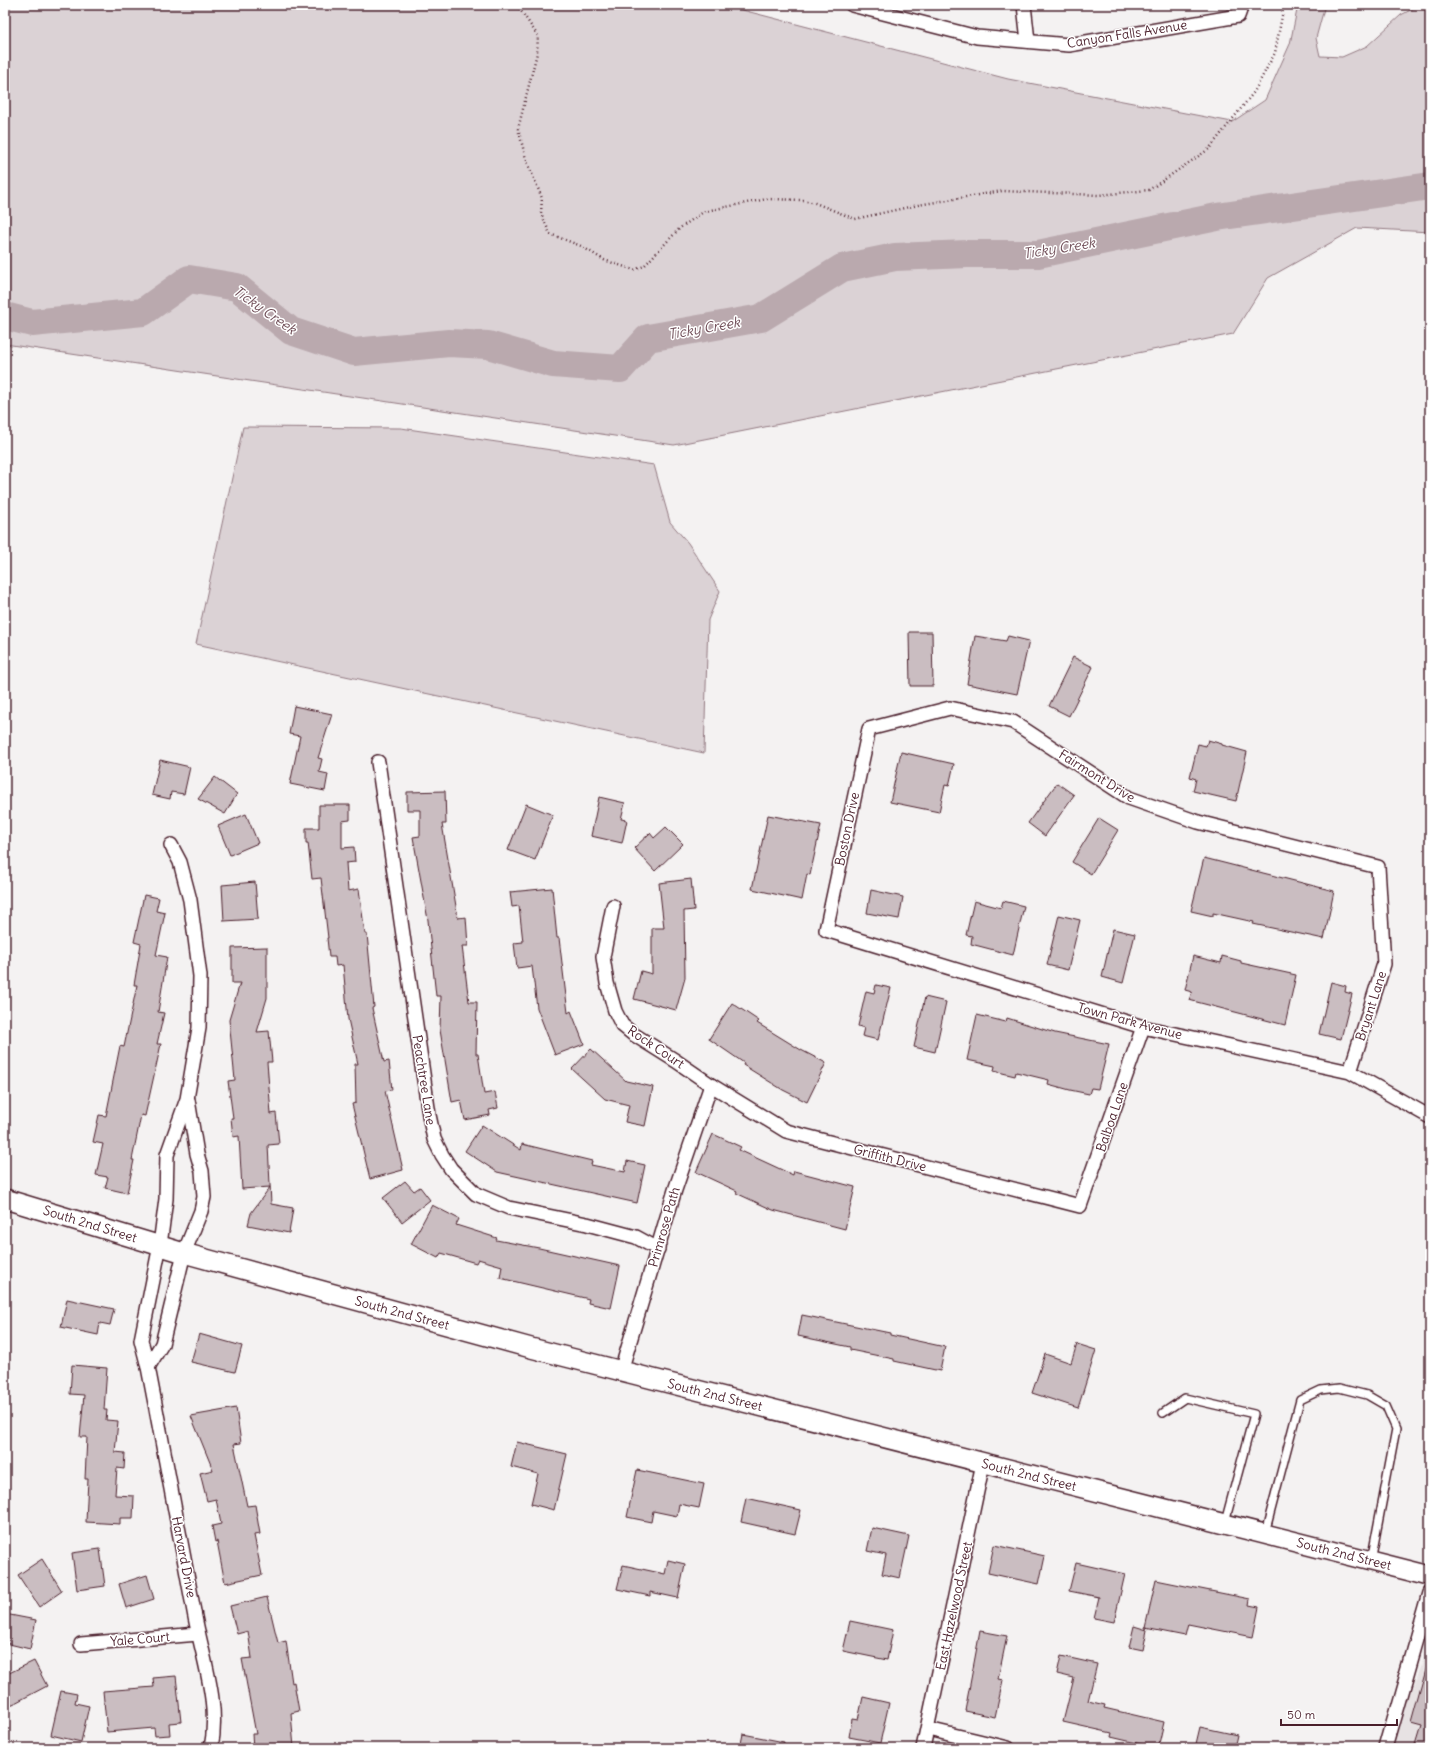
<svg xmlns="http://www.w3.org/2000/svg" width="1435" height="1753" font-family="Delius,sans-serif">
<rect width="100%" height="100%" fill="#f4f2f2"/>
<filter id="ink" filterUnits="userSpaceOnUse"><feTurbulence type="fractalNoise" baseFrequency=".025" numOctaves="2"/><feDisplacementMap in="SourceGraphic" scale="8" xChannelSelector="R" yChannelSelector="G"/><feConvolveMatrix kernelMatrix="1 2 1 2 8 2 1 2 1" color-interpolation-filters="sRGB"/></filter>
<g filter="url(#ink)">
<polygon fill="#e7e2e3" points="1430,1643 1430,1748 1388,1748"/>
<g fill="#dbd2d5" stroke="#927880">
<polygon points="5,5 723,5 1008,79 1232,122 1265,100 1290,44 1298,5 1325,5 1316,38 1320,56 1342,57 1367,46 1401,15 1420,5 1430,5 1430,232 1357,228 1268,278 1233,334 674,445 5,344"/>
<polygon points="243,427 401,428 654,465 670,522 688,543 720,591 708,620 704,753 196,644"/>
</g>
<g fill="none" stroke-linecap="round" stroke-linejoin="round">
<polyline stroke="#baa9ae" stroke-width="28" points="5,316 32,323 143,312 189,279 237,287 291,331 354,352 449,343 488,345 553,364 620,369 648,338 761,318 842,268 895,257 967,254 1038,254 1217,217 1430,186"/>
</g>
<g fill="#cabdc1" stroke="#4a1f2b">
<polygon points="909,632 932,632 933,686 910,686"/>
<polygon points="975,636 1006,641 1008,636 1029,641 1017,694 967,684"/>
<polygon points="1073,657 1093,667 1069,716 1049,706"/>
<polygon points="294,706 332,714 318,758 322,759 319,772 328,774 325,791 290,784 300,736 289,734"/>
<polygon points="1208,740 1222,744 1222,745 1247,752 1236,801 1193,791 1196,779 1190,777 1198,744 1206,746"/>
<polygon points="901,752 954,764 949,786 945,785 939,812 890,802"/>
<polygon points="160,760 190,767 184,794 171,792 170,799 152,795"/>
<polygon points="215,777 237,794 225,814 198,799"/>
<polygon points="1057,783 1074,795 1045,836 1028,823"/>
<polygon points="445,791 446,824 442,824 458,918 466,917 468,946 462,946 469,1002 477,1002 476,1054 478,1054 484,1094 495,1092 498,1108 489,1110 490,1115 465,1120 461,1100 452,1102 440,1030 441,996 436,996 428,920 413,837 420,836 420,810 407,810 407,792"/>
<polygon points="599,797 625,803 621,819 627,820 622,843 591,836"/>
<polygon points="526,804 553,815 535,860 508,850"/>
<polygon points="319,805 350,805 350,820 342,821 342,848 354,847 355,862 346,863 348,891 359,889 365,934 367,934 374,1007 372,1008 384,1062 389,1061 392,1090 385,1091 403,1170 370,1179 352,1104 356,1103 355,1064 358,1064 348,1019 343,965 336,966 335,957 329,957 327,938 328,938 321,878 312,879 308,843 306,843 306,828 319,828"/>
<polygon points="246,814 258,843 230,855 218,826"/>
<polygon points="768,815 821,825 810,875 807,874 802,900 752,889"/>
<polygon points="1099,818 1118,830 1091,874 1072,862"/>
<polygon points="666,827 683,844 655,871 634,848 650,833 654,838"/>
<polygon points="1204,858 1334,891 1324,939 1253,924 1254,922 1213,913 1213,916 1191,911"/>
<polygon points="691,879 694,910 684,911 685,978 676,1010 634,999 641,971 652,974 652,928 664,928 659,883"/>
<polygon points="255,882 258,919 224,921 222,885"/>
<polygon points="552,888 557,938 559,938 568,1013 571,1011 584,1044 555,1055 537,1008 532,966 517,968 514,943 523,942 519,906 512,907 510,892"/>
<polygon points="871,890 903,897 899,919 867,913"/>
<polygon points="144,895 159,898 156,911 165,913 156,955 167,957 158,1012 164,1013 157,1044 161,1044 145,1116 141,1115 132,1160 134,1160 127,1193 105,1188 108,1177 96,1175 103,1144 93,1142 99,1115 106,1116 120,1046 124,1047 137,985 134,985 141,944 134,942"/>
<polygon points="974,901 1001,908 1003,901 1024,906 1013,955 971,944 972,936 966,935"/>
<polygon points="1059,915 1080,920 1068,970 1047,965"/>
<polygon points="1113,929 1135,934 1123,983 1102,977"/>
<polygon points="267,947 267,998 257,1032 269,1031 272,1062 267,1062 271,1114 276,1113 279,1144 268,1145 271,1204 293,1208 289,1233 248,1225 251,1213 270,1187 242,1189 239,1136 233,1137 231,1118 233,1118 228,1081 235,1080 229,1020 240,983 232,983 232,948"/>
<polygon points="1193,956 1221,963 1222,956 1241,961 1241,963 1296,975 1285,1025 1189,1000 1192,992 1185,990"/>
<polygon points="1331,982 1346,986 1345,992 1352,994 1341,1039 1319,1034"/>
<polygon points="876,985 891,988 878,1040 862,1036 864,1028 858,1026 866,991 874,993"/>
<polygon points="925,997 946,1002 935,1052 914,1047"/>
<polygon points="732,1003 759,1021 757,1023 801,1050 826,1063 807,1102 783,1090 743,1065 744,1063 709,1039"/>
<polygon points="977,1015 1006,1022 1007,1018 1055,1033 1109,1044 1098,1089 1091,1088 1089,1094 1070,1090 1048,1084 1049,1080 1016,1072 1015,1076 994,1071 995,1066 967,1060"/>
<polygon points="591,1049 626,1081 653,1087 645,1126 625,1122 629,1105 605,1099 572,1069"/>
<polygon points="482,1125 521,1150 522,1144 592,1161 591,1165 625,1172 627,1161 645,1165 637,1203 497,1172 465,1151"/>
<polygon points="713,1134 741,1147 739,1150 793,1175 794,1171 855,1187 845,1229 773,1210 736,1193 737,1191 696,1172"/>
<polygon points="405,1181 414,1191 420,1187 430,1200 402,1222 383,1198"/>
<polygon points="432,1205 459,1219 456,1225 497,1238 496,1240 539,1248 620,1266 611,1308 588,1303 589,1299 500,1278 502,1266 478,1259 476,1263 441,1253 438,1258 411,1244"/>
<polygon points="67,1299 114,1309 110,1325 100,1323 98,1335 61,1327"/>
<polygon points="802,1315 890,1333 890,1335 945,1347 940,1371 894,1361 894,1359 850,1350 850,1347 798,1336"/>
<polygon points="199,1334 242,1346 235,1372 191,1362"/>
<polygon points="1077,1344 1096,1350 1078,1408 1032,1393 1045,1354 1071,1363"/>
<polygon points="72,1365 107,1368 104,1410 107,1410 106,1420 118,1421 115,1452 125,1453 124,1469 117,1468 115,1495 134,1496 133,1518 120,1518 120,1524 86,1522 88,1479 85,1479 87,1437 80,1437 84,1395 70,1394"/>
<polygon points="236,1408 241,1443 234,1444 247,1506 255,1505 260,1534 254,1535 262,1575 225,1583 217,1541 215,1542 212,1526 221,1524 216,1499 207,1501 200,1473 213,1470 191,1416"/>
<polygon points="517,1442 567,1454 554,1510 531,1504 538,1474 511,1467"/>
<polygon points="637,1470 704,1484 699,1508 679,1504 677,1516 653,1511 651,1522 627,1517"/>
<polygon points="746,1498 801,1510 795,1534 741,1522"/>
<polygon points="872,1528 909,1536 900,1578 882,1574 886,1555 867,1551"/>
<polygon points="994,1545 1045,1556 1039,1584 988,1573"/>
<polygon points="100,1549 105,1586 77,1590 72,1553"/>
<polygon points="42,1559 62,1591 39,1607 18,1575"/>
<polygon points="668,1560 685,1564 678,1598 650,1592 650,1596 617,1589 623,1565 665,1574"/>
<polygon points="1076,1563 1125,1574 1114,1622 1094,1618 1099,1597 1069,1591"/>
<polygon points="147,1575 154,1599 126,1608 119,1584"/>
<polygon points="1156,1580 1250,1599 1249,1605 1259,1607 1253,1637 1188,1624 1185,1636 1145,1628"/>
<polygon points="267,1597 278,1643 286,1641 292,1683 294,1682 299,1711 291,1713 294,1748 253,1748 252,1734 256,1734 242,1659 252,1658 248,1631 237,1634 230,1606"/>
<polygon points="5,1614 36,1620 30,1649 5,1643"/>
<polygon points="850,1621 893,1630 887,1660 843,1651"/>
<polygon points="1134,1626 1147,1630 1143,1650 1129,1647"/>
<polygon points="980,1631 1007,1636 998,1679 1003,1680 995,1717 965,1711"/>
<polygon points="1061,1656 1097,1664 1088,1701 1105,1705 1104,1708 1164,1722 1158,1748 1111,1737 1112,1733 1063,1722 1074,1678 1057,1674"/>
<polygon points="34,1661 47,1686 9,1706 5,1699 5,1675"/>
<polygon points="1426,1664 1430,1664 1430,1748 1414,1748 1421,1725 1410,1722"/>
<polygon points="176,1676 181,1722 169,1723 170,1735 155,1736 154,1728 107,1732 103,1691 154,1687 153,1678"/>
<polygon points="61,1691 77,1694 75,1703 89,1706 81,1742 51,1735"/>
<polygon points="863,1697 889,1703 880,1743 849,1737 852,1719 858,1720"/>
<polygon points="1200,1727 1237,1735 1234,1748 1195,1748"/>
<polygon points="743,1734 784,1742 783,1748 740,1748"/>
</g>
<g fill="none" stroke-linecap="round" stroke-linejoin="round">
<g stroke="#4a1f2b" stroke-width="10">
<g id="lane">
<polyline points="1163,1413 1185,1398 1254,1414 1225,1522"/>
<polyline points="1265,1533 1300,1400 1321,1390 1339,1388 1367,1395 1386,1406 1396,1429 1371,1561"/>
</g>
</g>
<g stroke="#4a1f2b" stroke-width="16">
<g id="street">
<polyline points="852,5 977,37 1069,45 1238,16 1242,5"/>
<polyline points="1024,5 1028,41"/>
<polyline points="378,762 429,1115 434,1139 442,1155 451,1169 476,1194 509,1208 587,1224 636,1237 658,1249"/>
<path d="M171 845 180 862 190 900 200 976 199 1028 187 1099 167 1155 166 1199 160 1245 141 1340 148 1367C164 1450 179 1533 195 1617 203 1659 220 1705 211 1748"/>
<polyline points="613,906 603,957 607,983 615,1011 622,1025 633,1034 676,1061 711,1085 786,1131 1080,1206 1143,1027"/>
<polyline points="1350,1072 1384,964 1378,867 1198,822 1129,798 1013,722 950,708 869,729 826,930 1143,1027 1350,1072 1430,1117"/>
<polyline points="148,1367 162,1344 184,1253 201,1211 204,1197 202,1171 197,1154 188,1100"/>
<polyline points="621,1371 675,1190 711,1085"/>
<polyline points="81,1644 198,1634"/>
<polyline points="928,1729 1008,1748"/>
<polyline points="923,1748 983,1463"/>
<polyline points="1386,1748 1430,1594"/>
</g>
</g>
<g stroke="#4a1f2b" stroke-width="22">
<polyline id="secondary" points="5,1199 184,1253 531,1348 1430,1576"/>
</g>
<polyline stroke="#4a1f2b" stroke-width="2.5" stroke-dasharray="1 3" stroke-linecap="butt" points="517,5 538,36 537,53 518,129 526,159 542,198 541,213 550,234 581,246 604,260 634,270 644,266 680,228 705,211 767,199 803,200 815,203 855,219 918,205 1002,191 1099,195 1149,190 1209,149 1254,92 1275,53 1284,5"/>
<use href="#lane" stroke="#fff" stroke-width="7"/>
<use href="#street" stroke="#fff" stroke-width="13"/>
<use href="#secondary" stroke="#fff" stroke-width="19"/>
</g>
</g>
<g text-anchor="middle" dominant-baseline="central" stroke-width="3" stroke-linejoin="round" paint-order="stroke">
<g font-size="13" fill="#4a1f2b" stroke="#fff">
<text transform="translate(1127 34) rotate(-9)">Canyon Falls Avenue</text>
<text transform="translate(1097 776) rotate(32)">Fairmont Drive</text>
<text transform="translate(847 829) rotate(-78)">Boston Drive</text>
<text transform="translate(1371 1006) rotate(-72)">Bryant Lane</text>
<text transform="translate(1130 1021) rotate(15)">Town Park Avenue</text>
<text transform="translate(656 1047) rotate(34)">Rock Court</text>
<text transform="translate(424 1080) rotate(81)">Peachtree Lane</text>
<text transform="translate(1112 1117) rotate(-71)">Balboa Lane</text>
<text transform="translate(890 1158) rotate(14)">Griffith Drive</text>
<text transform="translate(90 1224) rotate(17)">South 2nd Street</text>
<text transform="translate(664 1227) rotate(-74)">Primrose Path</text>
<text transform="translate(402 1313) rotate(15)">South 2nd Street</text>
<text transform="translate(715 1395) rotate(14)">South 2nd Street</text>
<text transform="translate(1029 1475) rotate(14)">South 2nd Street</text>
<text transform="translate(1344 1554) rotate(14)">South 2nd Street</text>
<text transform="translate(184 1557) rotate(79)">Harvard Drive</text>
<text transform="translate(954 1606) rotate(-78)">East Hazelwood Street</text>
<text transform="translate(140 1639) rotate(-5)">Yale Court</text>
</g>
<g font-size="14" font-style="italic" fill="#714f59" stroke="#fff">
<text transform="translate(1059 248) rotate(-9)">Ticky Creek</text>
<text transform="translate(265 310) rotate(35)">Ticky Creek</text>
<text transform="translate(704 328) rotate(-10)">Ticky Creek</text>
</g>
</g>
<rect width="1435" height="1753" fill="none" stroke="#fff" stroke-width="20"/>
<rect x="10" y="10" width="1415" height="1733" fill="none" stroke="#4a1f2b" stroke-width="1.5" filter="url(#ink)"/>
<path d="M1281 1719v6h116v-6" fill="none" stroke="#4a1f2b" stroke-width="2"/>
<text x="1287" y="1719" font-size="12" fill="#4a1f2b" stroke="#ffffff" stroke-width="3" paint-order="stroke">50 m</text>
</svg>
